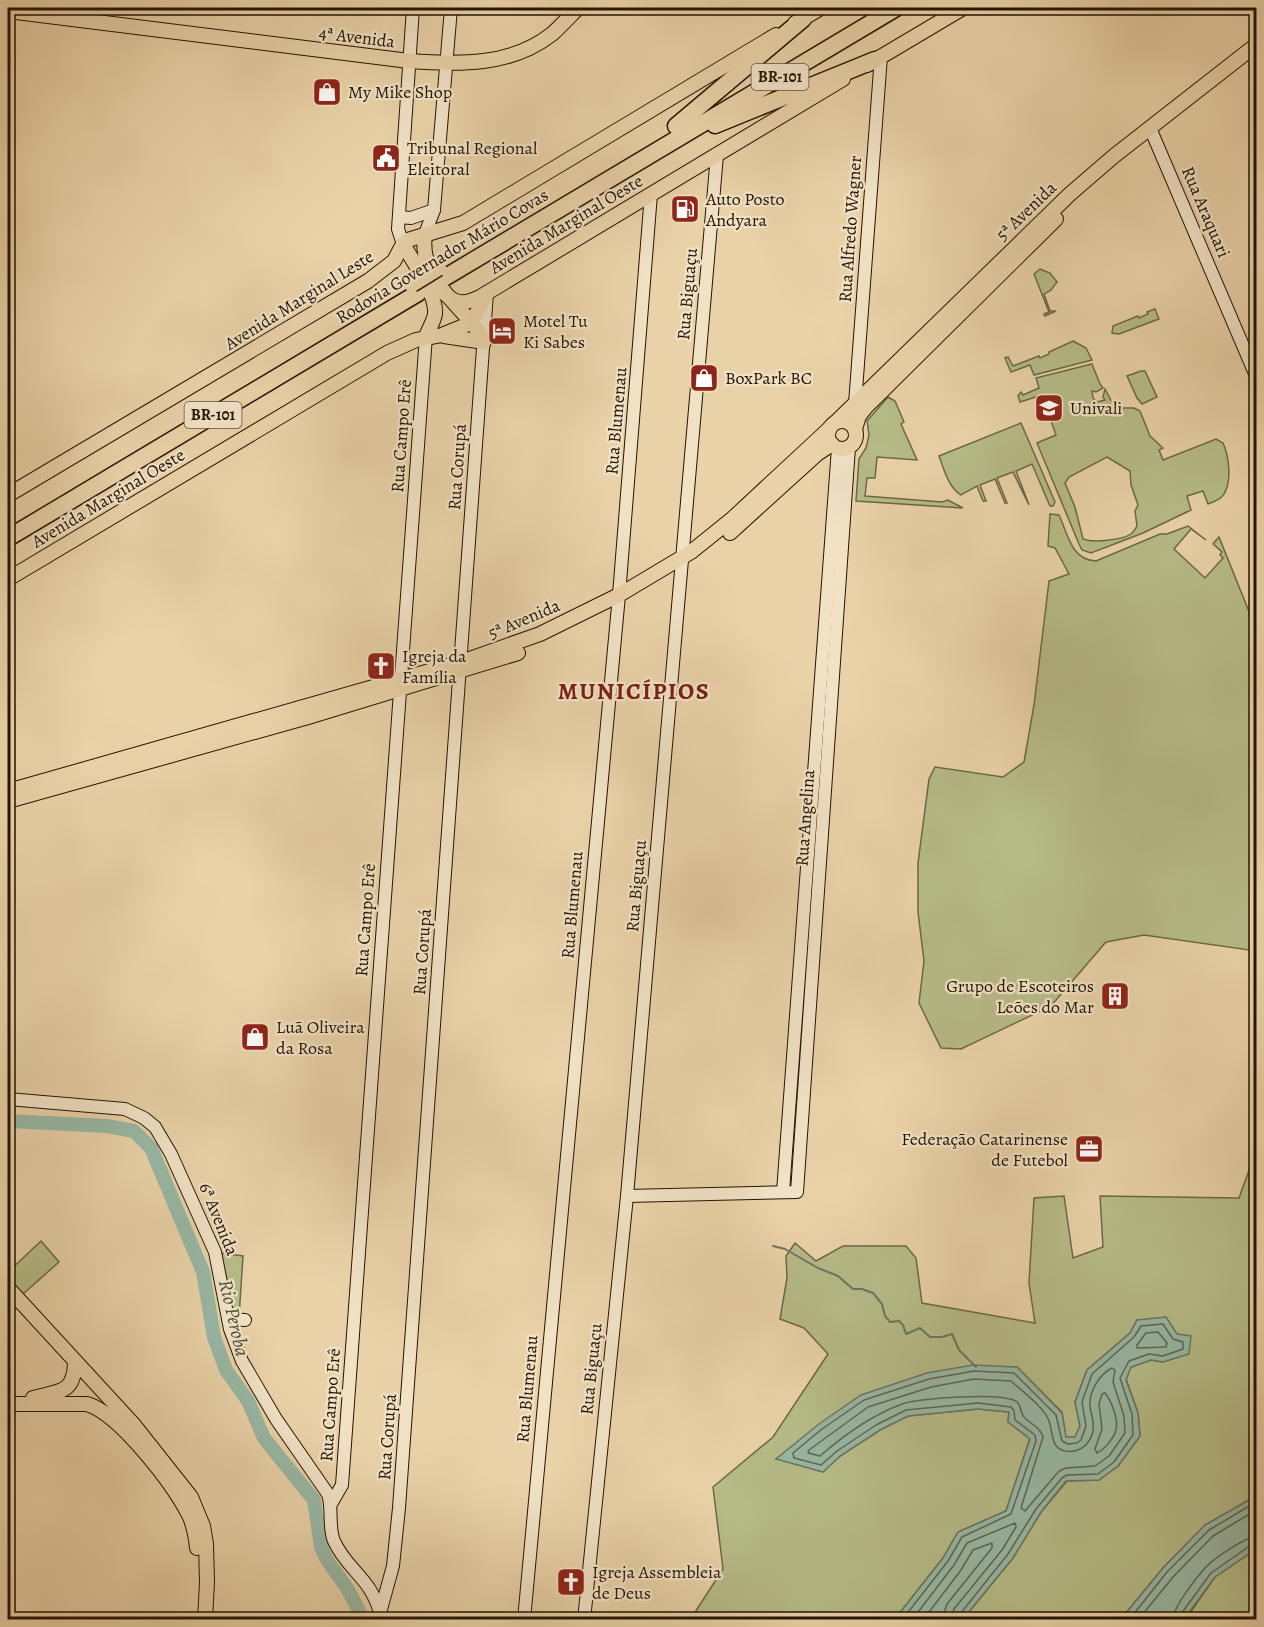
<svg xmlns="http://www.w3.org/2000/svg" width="1264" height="1627" font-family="Alegreya,serif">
<rect width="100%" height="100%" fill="#ead2a8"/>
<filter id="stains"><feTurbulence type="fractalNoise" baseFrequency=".00333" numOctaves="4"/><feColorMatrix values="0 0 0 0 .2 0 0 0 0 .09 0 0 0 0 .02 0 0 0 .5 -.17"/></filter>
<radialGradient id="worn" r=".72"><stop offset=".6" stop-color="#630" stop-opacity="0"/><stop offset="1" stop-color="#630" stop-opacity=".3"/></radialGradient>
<g fill="#b6bc88" stroke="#6c6844" stroke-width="1.5" fill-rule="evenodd">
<polygon points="1040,269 1050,273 1057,282 1051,290 1044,294 1050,311 1056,311 1045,316 1044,314 1049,312 1034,274"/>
<polygon points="1155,309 1159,319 1119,334 1112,333 1113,326 1138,316 1139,318 1148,314 1147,312"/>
<polygon points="1073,341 1086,348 1092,360 1034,375 1030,365 1011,372 1005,358 1008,357 1013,366 1039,356 1040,358 1049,354 1049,352"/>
<path d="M1092 364 1100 384 1103 388 1096 392 1092 391 1093 398 1097 402 1105 400 1103 397 1105 389 1115 408H1134L1140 411 1150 436 1163 448 1159 450 1163 460 1216 439 1223 443C1229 456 1232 481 1224 494 1221 500 1213 502 1208 504L1203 491 1187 496 1191 510 1143 533 1091 553 1082 550 1079 544 1037 443 1056 435 1042 395 1020 402 1018 396 1021 392 1023 395 1039 388 1036 378ZM1107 457 1130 471 1131 485 1138 505 1135 511 1137 526C1135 529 1134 532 1131 534 1122 540 1093 543 1083 539L1075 507 1065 483 1069 477Z"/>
<polygon points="1141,371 1145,371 1157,397 1142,404 1137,398 1127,376"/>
<polygon points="888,397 895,401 904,422 901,424 917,460 877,457 875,478 867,478 865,496 942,502 948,500 963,508 856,501 859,459 866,448 869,435 867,421"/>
<path d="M1021 423 1055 502 1053 506H1050L1032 464 1016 471 1029 505 1013 472 997 478 1007 503H1005L995 479 980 485 986 501H983L977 486 961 495C948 487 944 469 939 456Z"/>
<path d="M1050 514 1059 515C1068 534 1071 560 1096 561L1160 534H1167L1188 526 1206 540 1191 529 1174 549 1205 578 1223 558 1220 555 1222 552 1213 544 1219 537 1250 614 1256 612V951L1144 935 1106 942 1051 1006 961 1049 941 1048 919 1003 924 961 918 912V863L929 779 935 767 1003 777 1024 762 1034 705 1049 581 1069 574 1055 548 1048 546Z"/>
<polygon points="1256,1151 1256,1496 1205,1525 1163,1568 1121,1619 963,1619 1013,1558 1041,1512 1067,1481 1099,1480 1118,1466 1140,1436 1138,1413 1126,1379 1131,1367 1151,1360 1163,1362 1177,1335 1137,1320 1130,1333 1087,1370 1075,1402 1080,1426 1075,1437 1066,1438 1062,1412 1017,1367 777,1459 823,1472 840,1456 880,1430 908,1416 978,1409 1009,1412 1008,1422 1030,1438 1006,1511 958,1532 943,1558 895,1619 690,1620 723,1569 713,1487 773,1437 828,1354 804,1328 780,1319 787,1278 786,1256 795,1243 816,1261 843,1246 906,1246 916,1258 922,1303 1035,1323 1029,1283 1034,1198 1064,1196 1073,1258 1103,1247 1100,1196 1239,1198"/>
<polygon points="41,1241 59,1262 22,1295 8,1278 8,1272"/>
<polygon points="221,1253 243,1256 239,1317 231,1318"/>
<polygon points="1256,1549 1256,1619 1185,1620 1215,1577"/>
</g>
<g fill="#98b8a5" stroke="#697663" stroke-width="1.5">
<polygon points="1166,1317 1177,1334 1191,1336 1189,1354 1163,1362 1151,1360 1131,1367 1126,1380 1138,1413 1140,1436 1118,1466 1099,1480 1066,1481 1041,1512 1013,1558 963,1619 895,1619 943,1558 958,1532 1006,1511 1030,1439 1008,1422 1009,1412 978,1409 908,1416 880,1430 840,1456 823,1472 776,1459 819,1424 861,1395 927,1373 973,1365 1017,1367 1062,1413 1066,1437 1075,1437 1080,1426 1075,1402 1087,1370 1130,1333 1137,1320"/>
<polygon points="1256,1496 1256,1549 1215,1577 1184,1619 1121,1619 1163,1568 1205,1525"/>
</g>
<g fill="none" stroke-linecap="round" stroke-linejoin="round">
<g stroke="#5d6653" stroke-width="1.5">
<polygon points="1158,1332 1167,1343 1166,1347 1137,1348 1137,1345 1146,1333"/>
<path d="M1112 1368 1115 1370 1113 1382 1124 1416 1125 1433 1109 1456 1095 1466 1066 1468 1059 1471 1025 1511 1021 1508 1043 1437C1040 1427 1032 1425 1025 1418 1020 1414 1022 1407 1017 1402 1004 1392 918 1398 902 1404 872 1415 843 1436 820 1456L808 1453 809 1450 868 1407 931 1387 974 1379 1011 1381C1021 1390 1045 1408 1049 1421 1053 1431 1050 1448 1065 1451 1082 1454 1095 1440 1093 1423 1093 1417 1090 1411 1090 1405 1089 1391 1100 1374 1112 1368Z"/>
<path d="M1105 1393C1111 1400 1119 1420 1116 1430 1114 1438 1104 1450 1097 1453L1095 1449 1102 1429 1099 1404 1102 1394Z"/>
<polyline points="902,1620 948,1561 962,1537 1011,1514 1036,1441 1035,1435 1015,1420 1014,1411 1011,1407 978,1403 906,1410 876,1425 837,1451 821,1465 794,1458 793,1453 822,1429 864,1400 929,1379 974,1371 1014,1373 1056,1415 1062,1441 1068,1444 1077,1443 1081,1440 1086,1426 1082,1402 1092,1374 1134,1337 1141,1326 1163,1324 1173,1339 1183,1342 1183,1349 1163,1356 1149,1354 1129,1361 1120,1378 1132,1414 1133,1435 1114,1462 1098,1474 1067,1475 1062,1478 1036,1509 1008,1554 960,1614 958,1620"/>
<polyline points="912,1620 954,1565 967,1543 1015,1523 1016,1527 1002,1550 954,1609 951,1620"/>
<polyline points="923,1620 961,1570 973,1550 992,1543 992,1548 947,1604 942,1620"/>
<polyline points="1129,1620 1167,1572 1209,1530 1256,1502"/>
<polyline points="1138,1620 1173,1577 1213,1536 1256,1510"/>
<path d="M1173 1620C1173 1607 1196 1578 1205 1568 1213 1559 1245 1537 1256 1537"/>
<polyline points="1180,1620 1181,1614 1211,1573 1251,1545 1256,1544"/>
</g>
<polyline stroke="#697663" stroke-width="2" points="773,1246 785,1249 818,1268 838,1276 853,1289 862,1289 873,1293 882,1304 885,1316 890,1322 899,1321 903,1325 906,1334 920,1328 930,1337 942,1337 952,1334 959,1350 976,1367"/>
<polyline stroke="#98b8a5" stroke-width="14" points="8,1121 107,1126 134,1131 151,1148 203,1272 214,1337 226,1370 248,1401 264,1438 314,1500 321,1547 327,1560 347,1588 364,1620"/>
<g stroke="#221301" stroke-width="14">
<g id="secondary">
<polyline points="1150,128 1256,376"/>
<polyline points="399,217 411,218 434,210"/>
<polyline points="425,234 434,210 451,8"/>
<polyline points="403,244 398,229 413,8"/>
<polyline points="855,404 881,56"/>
<path d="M8 1099 125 1109 144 1118 155 1127 171 1154 215 1252 230 1329 242 1361 276 1419 328 1494C333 1509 328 1527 334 1541 347 1570 371 1578 380 1613"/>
<polyline points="783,1192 838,448"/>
<polyline points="627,1196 797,1192 849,447"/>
<polyline points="228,1319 245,1320"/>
<polyline points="331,1504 342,1485 426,336"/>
<polyline points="380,1613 393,1566 399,1508 487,293"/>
<polyline points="524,1620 619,595 651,194"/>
<polyline points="584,1620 627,1196 717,155"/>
</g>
</g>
<g stroke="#221301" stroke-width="16">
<g id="primary">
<path d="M8 11 409 61C459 64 510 67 552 34 561 26 570 16 578 8"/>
<polyline points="795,23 821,8"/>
<polyline points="867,65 963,8"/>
<path d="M425 234C418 282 463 304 484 340"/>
<path d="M403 244C413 262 437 294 435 314 434 321 429 329 426 336"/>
<path d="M445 294C458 305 465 304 480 297L843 79"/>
<polyline points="444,336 484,342"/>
<circle cx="842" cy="435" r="14"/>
<polyline points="836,422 1070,194 1114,156 1256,45"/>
<polyline points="855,429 859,416 866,407 1056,219"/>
<polyline points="8,495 368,281 394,261 403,244 408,240 463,223 776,35"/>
<polyline points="730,533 817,454 832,444"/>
<polyline points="8,579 387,353 416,340 442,335 464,326 475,316 487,293"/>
<polyline points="8,791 461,662 540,634 619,595 691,552 732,519 830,428"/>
<polyline points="8,801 308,717 518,653"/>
<polyline points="8,1288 134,1425 191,1497 203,1526 206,1544 207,1582 205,1620"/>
<path d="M33 1398C59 1391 74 1394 75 1363"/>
<path d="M13 1404H87C120 1414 174 1485 190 1517 194 1527 196 1538 197 1548"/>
</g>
</g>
<g stroke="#221301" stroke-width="19">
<g id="highway">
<polyline points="715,125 875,60"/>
<polyline points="676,126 803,19"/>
<polyline points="444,278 896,8"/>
<polyline points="8,538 418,293"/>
</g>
</g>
<use href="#secondary" stroke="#f1e2c6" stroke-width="12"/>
<use href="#primary" stroke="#ead2a8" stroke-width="14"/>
<use href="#highway" stroke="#ead2a8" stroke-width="16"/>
<g stroke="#221301" stroke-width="19" stroke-linecap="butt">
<polyline id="highway-bridge" points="412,284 438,268"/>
</g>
<use href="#highway-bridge" stroke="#ead2a8" stroke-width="16"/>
</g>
<defs>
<g id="shop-square" transform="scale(1.5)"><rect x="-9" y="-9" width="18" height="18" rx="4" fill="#8f2418" stroke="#f1e2c6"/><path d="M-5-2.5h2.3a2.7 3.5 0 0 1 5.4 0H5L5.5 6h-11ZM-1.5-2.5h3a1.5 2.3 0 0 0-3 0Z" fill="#fff"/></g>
<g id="civic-square" transform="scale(1.5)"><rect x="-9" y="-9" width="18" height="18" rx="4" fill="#8f2418" stroke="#f1e2c6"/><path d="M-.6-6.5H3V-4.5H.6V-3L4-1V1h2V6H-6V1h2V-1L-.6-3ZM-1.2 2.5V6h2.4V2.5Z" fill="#fff"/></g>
<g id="fuel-square" transform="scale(1.5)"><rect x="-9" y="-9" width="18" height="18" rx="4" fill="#8f2418" stroke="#f1e2c6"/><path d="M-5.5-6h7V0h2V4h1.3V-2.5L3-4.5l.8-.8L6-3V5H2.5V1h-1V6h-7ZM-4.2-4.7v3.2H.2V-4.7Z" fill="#fff"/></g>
<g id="hotel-square" transform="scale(1.5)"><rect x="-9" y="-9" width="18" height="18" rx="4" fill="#8f2418" stroke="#f1e2c6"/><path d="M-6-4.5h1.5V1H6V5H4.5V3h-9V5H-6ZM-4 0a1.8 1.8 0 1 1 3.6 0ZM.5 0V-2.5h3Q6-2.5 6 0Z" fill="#fff"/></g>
<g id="university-square" transform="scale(1.5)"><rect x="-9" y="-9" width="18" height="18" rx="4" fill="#8f2418" stroke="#f1e2c6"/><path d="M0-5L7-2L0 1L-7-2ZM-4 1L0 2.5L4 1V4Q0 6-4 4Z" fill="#fff"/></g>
<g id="church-square" transform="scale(1.5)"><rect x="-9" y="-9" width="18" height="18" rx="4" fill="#8f2418" stroke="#f1e2c6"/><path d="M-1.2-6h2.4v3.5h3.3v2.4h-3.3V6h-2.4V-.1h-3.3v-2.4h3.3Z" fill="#fff"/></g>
<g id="building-square" transform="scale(1.5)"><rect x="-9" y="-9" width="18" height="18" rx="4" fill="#8f2418" stroke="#f1e2c6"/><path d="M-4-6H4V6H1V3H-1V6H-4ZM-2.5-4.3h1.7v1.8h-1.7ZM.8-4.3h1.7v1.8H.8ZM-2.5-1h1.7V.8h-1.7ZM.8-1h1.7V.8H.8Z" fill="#fff"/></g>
<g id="office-square" transform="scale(1.5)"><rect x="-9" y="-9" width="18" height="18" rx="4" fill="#8f2418" stroke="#f1e2c6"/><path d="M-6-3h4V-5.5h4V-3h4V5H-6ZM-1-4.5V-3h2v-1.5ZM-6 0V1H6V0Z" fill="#fff"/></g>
</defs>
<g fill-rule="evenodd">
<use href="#shop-square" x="327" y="92"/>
<use href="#civic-square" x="386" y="158"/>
<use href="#fuel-square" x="685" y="209"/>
<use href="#hotel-square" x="502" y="331"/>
<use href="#shop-square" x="704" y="378"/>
<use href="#university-square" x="1049" y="408"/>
<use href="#church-square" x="381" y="666"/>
<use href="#building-square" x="1115" y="996"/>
<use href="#shop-square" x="255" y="1037"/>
<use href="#office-square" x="1089" y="1149"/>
<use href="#church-square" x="571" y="1582"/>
</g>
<g text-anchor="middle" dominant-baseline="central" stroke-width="4.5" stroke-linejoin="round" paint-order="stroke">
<g fill="#f1e2c6" stroke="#60513c" stroke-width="1.5">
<rect x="751.5" y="64" width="57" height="26" rx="4.5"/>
<rect x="184.5" y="402" width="57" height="26" rx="4.5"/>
</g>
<g font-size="16" font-weight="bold" fill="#221301">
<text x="780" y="77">BR-101</text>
<text x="213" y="415">BR-101</text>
</g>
<g font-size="18" fill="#221301" stroke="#f1e2c6">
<text transform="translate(357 37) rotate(7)">4ª Avenida</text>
<text transform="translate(1026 211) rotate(-44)">5ª Avenida</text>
<text transform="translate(1206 212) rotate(67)">Rua Araquari</text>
<text transform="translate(566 224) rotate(-31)">Avenida Marginal Oeste</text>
<text transform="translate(850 229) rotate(-86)">Rua Alfredo Wagner</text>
<text transform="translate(442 256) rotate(-31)">Rodovia Governador Mário Covas</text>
<text transform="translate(687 294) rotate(-85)">Rua Biguaçu</text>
<text transform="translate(299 300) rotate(-32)">Avenida Marginal Leste</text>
<text transform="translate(616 421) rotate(-85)">Rua Blumenau</text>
<text transform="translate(401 436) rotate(-86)">Rua Campo Erê</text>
<text transform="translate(457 467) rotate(-86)">Rua Corupá</text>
<text transform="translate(108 498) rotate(-31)">Avenida Marginal Oeste</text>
<text transform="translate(524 619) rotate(-23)">5ª Avenida</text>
<text transform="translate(805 818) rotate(-86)">Rua Angelina</text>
<text transform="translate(636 886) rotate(-85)">Rua Biguaçu</text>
<text transform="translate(572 905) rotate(-85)">Rua Blumenau</text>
<text transform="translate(365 920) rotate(-86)">Rua Campo Erê</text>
<text transform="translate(422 952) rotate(-86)">Rua Corupá</text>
<text transform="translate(219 1219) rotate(68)">6ª Avenida</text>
<text transform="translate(591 1369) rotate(-84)">Rua Biguaçu</text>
<text transform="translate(527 1389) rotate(-85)">Rua Blumenau</text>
<text transform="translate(330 1405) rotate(-86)">Rua Campo Erê</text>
<text transform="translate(387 1437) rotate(-86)">Rua Corupá</text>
</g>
<g font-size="18" fill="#221301" stroke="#f1e2c6" text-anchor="start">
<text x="348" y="92">My Mike Shop</text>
<text x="407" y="148">Tribunal Regional<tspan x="407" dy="21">Eleitoral</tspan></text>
<text x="706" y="199">Auto Posto<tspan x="706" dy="21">Andyara</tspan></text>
<text x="523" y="321">Motel Tu<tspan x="523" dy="21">Ki Sabes</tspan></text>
<text x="725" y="378">BoxPark BC</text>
<text x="1070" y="408">Univali</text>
<text x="402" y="656">Igreja da<tspan x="402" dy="21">Família</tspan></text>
<text x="1094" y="986" text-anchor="end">Grupo de Escoteiros<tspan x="1094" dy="21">Leões do Mar</tspan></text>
<text x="276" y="1027">Luã Oliveira<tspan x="276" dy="21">da Rosa</tspan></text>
<text x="1068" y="1139" text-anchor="end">Federação Catarinense<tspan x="1068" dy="21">de Futebol</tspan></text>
<text x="592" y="1572">Igreja Assembleia<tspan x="592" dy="21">de Deus</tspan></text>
</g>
<g font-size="20" font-style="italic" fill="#4b4d3a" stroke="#f1e2c6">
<text transform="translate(234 1318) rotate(77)">Rio Peroba</text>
</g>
<g font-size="24" font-weight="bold" letter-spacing="1.5" fill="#7a1f14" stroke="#f1e2c6">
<text x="634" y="691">MUNICÍPIOS</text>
</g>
</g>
<rect width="1264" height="1627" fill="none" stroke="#ead2a8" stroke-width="30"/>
<rect x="9" y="9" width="1246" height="1609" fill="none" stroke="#221301" stroke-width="3"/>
<rect x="15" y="15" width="1234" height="1597" fill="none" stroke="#221301" stroke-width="1.5"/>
<rect width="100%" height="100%" filter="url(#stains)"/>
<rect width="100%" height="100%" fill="url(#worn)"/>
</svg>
